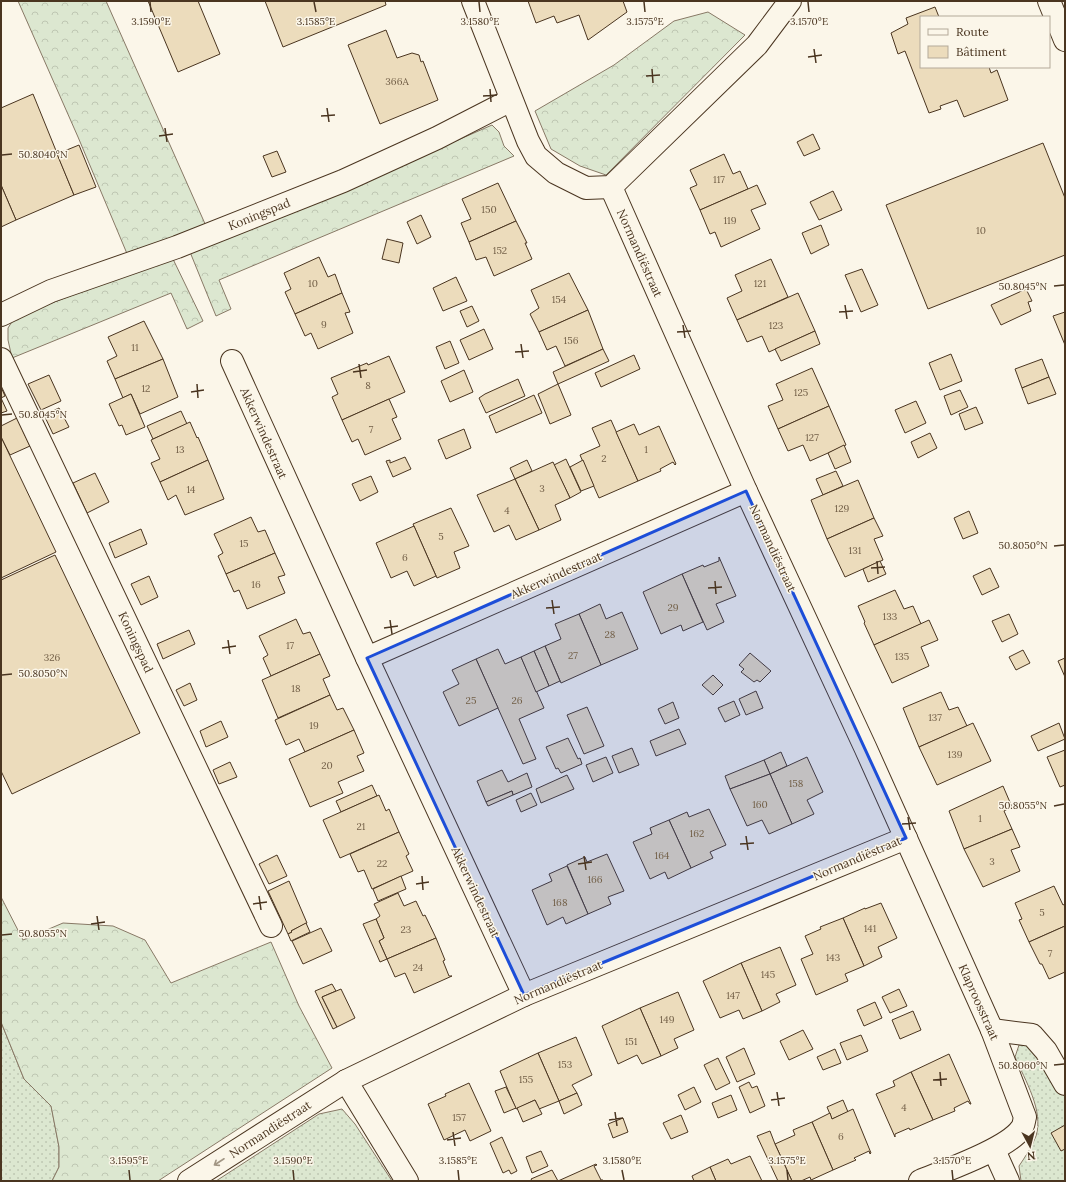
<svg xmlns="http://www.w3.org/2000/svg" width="1066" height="1182" font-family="Lora,serif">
<defs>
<pattern id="grass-dots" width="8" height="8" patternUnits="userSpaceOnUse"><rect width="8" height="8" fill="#dce7d0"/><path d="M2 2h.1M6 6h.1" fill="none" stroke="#bec7b2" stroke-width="1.8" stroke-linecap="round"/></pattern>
<pattern id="forest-crowns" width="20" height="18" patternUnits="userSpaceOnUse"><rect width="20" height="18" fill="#dce7d0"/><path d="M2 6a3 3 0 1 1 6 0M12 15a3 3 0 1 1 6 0" fill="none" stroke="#bec7b2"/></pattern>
</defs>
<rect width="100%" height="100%" fill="#fbf6e9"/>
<g fill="url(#grass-dots)" stroke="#887966">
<polygon points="1,1022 24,1079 51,1105 59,1147 59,1167 52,1181 1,1181"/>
<path d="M1019 1045 1031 1046 1041 1055 1065 1097V1181H1021L1019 1166C1025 1157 1032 1147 1036 1136 1044 1111 1025 1080 1015 1057Z"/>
<polygon points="342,1109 355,1124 392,1181 216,1181 319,1114"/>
</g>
<g fill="url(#forest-crowns)" stroke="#887966">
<polygon points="18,1 106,1 206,226 128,256 78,137"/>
<polygon points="708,12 745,35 606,175 580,166 551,149 535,111 614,65 674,21"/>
<polygon points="492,125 499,132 504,146 514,156 219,280 231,309 216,316 190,252 292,213"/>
<polygon points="172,257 203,321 187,329 171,293 12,358 8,340 8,328 15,317"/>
<polygon points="1,897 23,940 63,923 113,926 145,940 171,983 271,942 299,1006 332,1068 158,1181 52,1181 59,1167 59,1147 51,1106 24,1079 1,1022"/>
</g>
<g fill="#ecdcbc" stroke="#4a3520">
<polygon points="148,1 198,1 220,54 178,72"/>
<polygon points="265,1 385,1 386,5 283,47"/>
<polygon points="528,1 623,1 627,12 588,40 579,15 557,23 554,16 536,23"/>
<polygon points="935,7 939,17 921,17 921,67 989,67 991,73 997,70 1008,100 964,117 957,100 940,106 941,109 929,113 905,51 898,54 891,33 908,24 906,18"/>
<polygon points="386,30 397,58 412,53 419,55 421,62 423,61 438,100 380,124 348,45"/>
<polygon points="33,94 74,195 16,220 1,185 1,108"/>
<polygon points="813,134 820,149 804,156 797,142"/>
<polygon points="1043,143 1065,198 1065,255 928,309 886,205"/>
<polygon points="79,145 96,187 74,195 57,154"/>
<polygon points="277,151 286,172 272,177 263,156"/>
<polygon points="724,154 733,174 740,171 748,189 700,210 690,188 697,185 690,170"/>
<polygon points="498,183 516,221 469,242 461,223 471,219 462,199"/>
<polygon points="1,185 16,220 1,227"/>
<polygon points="757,185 766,204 751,210 760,229 721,247 715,232 710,234 700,210"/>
<polygon points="833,191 842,210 819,220 810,202"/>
<polygon points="421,215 431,237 417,244 407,222"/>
<polygon points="516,221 527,243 525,243 532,259 494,276 486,257 476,260 469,242"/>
<polygon points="821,225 829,245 811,254 802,233"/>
<polygon points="387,239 403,243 399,263 382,259"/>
<polygon points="319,257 328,277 335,274 342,293 295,314 285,292 291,289 284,273"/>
<polygon points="771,259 788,297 737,320 727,298 742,291 735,275"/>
<polygon points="862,269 878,305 861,312 845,275"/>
<polygon points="569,273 588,310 539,332 530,314 539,308 531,290"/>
<polygon points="456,277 467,301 443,311 433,288"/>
<polygon points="1026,289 1032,301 1028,302 1031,311 1001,325 991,305"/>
<polygon points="342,293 350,312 345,313 353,333 318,349 311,333 305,336 295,314"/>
<polygon points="798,293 815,331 769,352 762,336 747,342 737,320"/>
<polygon points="472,306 479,321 467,327 460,311"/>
<polygon points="588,310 603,349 565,366 556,346 547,350 539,332"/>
<polygon points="1065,312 1065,345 1053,316"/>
<polygon points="144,321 163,359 115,379 107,361 117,356 108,337"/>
<polygon points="484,329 493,349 469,360 460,340"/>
<polygon points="815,331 820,344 781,361 775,349"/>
<polygon points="450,341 459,363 445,369 436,347"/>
<polygon points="603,349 609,361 558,384 553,372"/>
<polygon points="951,354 962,381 940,390 929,363"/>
<polygon points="634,355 640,369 601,387 595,373"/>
<polygon points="389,356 405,392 342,420 332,397 338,394 331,378 367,363 368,365"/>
<polygon points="163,359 178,397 140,414 131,394 123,398 115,379"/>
<polygon points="1042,359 1049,377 1022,388 1015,369"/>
<polygon points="812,368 829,406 778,429 768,406 783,400 776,384"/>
<polygon points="464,370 473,392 450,402 441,381"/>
<polygon points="49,375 61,401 41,410 28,384"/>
<polygon points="1049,377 1056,394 1028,404 1022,388"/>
<polygon points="518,379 525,396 486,413 479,398 485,394"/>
<polygon points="558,384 571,415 550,424 538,394"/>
<polygon points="1,387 5,396 1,398 7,411 1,413"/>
<polygon points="960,390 968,407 951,415 944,396"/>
<polygon points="131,394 145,427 126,435 122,425 119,426 109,404"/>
<polygon points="534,395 542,413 496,433 489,416"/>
<polygon points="389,399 397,417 392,419 401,439 365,455 358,439 352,442 342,420"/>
<polygon points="916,401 926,423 905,433 895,410"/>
<polygon points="829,406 846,445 810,461 803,445 788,451 778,429"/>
<polygon points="976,407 983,423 965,430 959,414"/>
<polygon points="59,408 69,427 53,434 44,415"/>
<polygon points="181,411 187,424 153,439 147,426"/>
<polygon points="17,418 30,446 10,455 1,437 1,426"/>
<polygon points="611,420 638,481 599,498 580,455 600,446 592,428"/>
<polygon points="190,422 197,438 198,437 208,460 160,482 151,463 160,459 151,440"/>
<polygon points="634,424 639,435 659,426 676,464 675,465 673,462 660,469 661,471 638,481 616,432"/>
<polygon points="464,429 471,448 446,459 438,440"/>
<polygon points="930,433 937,448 918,458 911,442"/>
<polygon points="1,437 56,552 1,578"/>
<polygon points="844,445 851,462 835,469 828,453"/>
<polygon points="405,457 411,469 393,477 386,461 390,460 390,463"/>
<polygon points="566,459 581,492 570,498 554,465"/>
<polygon points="208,460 224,499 185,515 176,495 168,500 160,482"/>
<polygon points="527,460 532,471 515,479 510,468"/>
<polygon points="583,460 594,486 581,491 570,467"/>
<polygon points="553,462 570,498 555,505 561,520 539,530 515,479"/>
<polygon points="836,471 843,486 823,495 816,479"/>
<polygon points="95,473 109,502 87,513 73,483"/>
<polygon points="371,476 378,492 360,501 352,484"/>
<polygon points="515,479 539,530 516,540 509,525 494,532 477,495"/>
<polygon points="858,480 874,518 827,539 811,500"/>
<polygon points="451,508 469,546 454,552 460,568 437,578 413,524"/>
<polygon points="969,511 978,533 963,539 954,518"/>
<polygon points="251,517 258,532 265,530 275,553 226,574 218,556 223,553 214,534"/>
<polygon points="874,518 883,536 874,539 883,560 845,577 827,539"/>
<polygon points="414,526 436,576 414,586 407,571 391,578 376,543"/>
<polygon points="141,529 147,544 115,558 109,543"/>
<polygon points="275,553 285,575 278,577 285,593 247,609 239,590 234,592 226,574"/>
<polygon points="55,555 140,733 12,794 1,771 1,580"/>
<polygon points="719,557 736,596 716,604 724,622 707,630 682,574 703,565 704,567 719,561"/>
<polygon points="880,561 886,574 868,582 863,569"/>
<polygon points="990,568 999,587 982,595 973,576"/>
<polygon points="682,574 703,622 683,631 681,625 661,634 643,592"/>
<polygon points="149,576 158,597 141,605 131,584"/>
<polygon points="895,590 904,609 913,606 921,624 874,645 864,623 865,622 858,606"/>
<polygon points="600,604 606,619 622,612 638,649 601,665 579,614"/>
<polygon points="579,614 601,665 561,683 545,646 561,639 555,624"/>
<polygon points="1009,614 1018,634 1002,642 992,621"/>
<polygon points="296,619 303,634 310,632 320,654 271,676 263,658 268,655 259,636"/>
<polygon points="929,620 938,640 921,647 929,666 892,683 874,645"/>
<polygon points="189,630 195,644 163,659 157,644"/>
<polygon points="545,646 560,681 549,686 534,651"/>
<polygon points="498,649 505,664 521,657 544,708 519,719 536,759 523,764 476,659"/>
<polygon points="1023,650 1030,663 1016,670 1009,657"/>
<polygon points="534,651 549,686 536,692 521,657"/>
<polygon points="750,653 771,671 760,682 757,680 754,682 741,672 744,669 739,665"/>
<polygon points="320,654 330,676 323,679 330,695 278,718 262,680"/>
<polygon points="1065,658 1065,677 1058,661"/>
<polygon points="476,659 498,708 459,726 443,692 459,684 452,670"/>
<polygon points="713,675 723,685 713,695 702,685"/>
<polygon points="190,683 197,700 184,706 176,690"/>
<polygon points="756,691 763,708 746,715 739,699"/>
<polygon points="941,692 949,710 958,707 967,726 919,747 903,708"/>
<polygon points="330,695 337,710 343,708 354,730 305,752 299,739 286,745 275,720"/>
<polygon points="734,701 740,715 725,722 718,708"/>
<polygon points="673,702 679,718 665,724 658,709"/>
<polygon points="587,707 604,746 584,754 567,715"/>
<polygon points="221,721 228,737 206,747 200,731"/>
<polygon points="973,723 991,761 937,785 919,747"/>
<polygon points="1059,723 1065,739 1038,751 1031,736"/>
<polygon points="679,729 686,744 656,756 650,741"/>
<polygon points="354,730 364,753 357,756 364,771 338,782 343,793 310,807 289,759"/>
<polygon points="568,738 578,759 580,758 582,764 561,773 558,768 556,769 546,747"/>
<polygon points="632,748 639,765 619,773 612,756"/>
<polygon points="1065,750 1065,785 1060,787 1047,757"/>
<polygon points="781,752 787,766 770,774 764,760"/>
<polygon points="606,757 613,773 593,782 586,765"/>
<polygon points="807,757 823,792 807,800 814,814 792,824 770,774"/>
<polygon points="764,760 770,774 730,789 725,776"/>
<polygon points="230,762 237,777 219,784 213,770"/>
<polygon points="502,770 508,782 527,773 532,787 513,795 512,791 486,802 477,781"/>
<polygon points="770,774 792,824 769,834 762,820 747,826 730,789"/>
<polygon points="567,775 574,789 541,803 536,789"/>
<polygon points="372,785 377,796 341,812 336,801"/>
<polygon points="1003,786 1012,807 1004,811 1012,829 964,849 949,811"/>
<polygon points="512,791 513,795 488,806 486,802"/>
<polygon points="531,793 537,805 521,812 516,800"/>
<polygon points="379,795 386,811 389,809 399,832 340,858 323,820"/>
<polygon points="709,809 726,845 710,852 713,858 691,868 669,820 687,812 689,817"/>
<polygon points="669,820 691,868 668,879 665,872 650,879 633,842 652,834 650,828"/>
<polygon points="1012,829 1020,847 1011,850 1020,871 983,887 964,849"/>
<polygon points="399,832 409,854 406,856 413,871 372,889 364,870 358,872 350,854"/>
<polygon points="607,854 624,891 608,897 611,904 588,914 567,865 585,857 587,862"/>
<polygon points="277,855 287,876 269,884 259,864"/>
<polygon points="567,866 588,914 566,924 563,917 547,925 532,890 552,881 549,874"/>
<polygon points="401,876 406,889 378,901 373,889"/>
<polygon points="289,881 307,923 291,931 292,932 288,934 268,891"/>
<polygon points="1054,886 1063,905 1065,904 1065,926 1029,942 1019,920 1022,919 1015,903"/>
<polygon points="398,893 404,906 416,901 423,916 425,915 436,938 387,959 379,941 384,938 376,919 380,916 374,904"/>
<polygon points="881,903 897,938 878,947 882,957 864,966 843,918 865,908 865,909"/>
<polygon points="843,918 864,966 845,974 848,981 816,995 801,959 813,954 805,936 821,929 820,927"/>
<polygon points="376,919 384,938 379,941 387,959 380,962 363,924"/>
<polygon points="306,923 310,932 291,941 288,934 292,932 291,931"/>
<polygon points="1065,926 1065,972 1049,979 1042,964 1040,964 1029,942"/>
<polygon points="321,928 332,951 303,964 292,941"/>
<polygon points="436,938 445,960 443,961 449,976 452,976 414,993 405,973 395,977 387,959"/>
<polygon points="780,947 796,985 776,994 780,1002 762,1011 741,963"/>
<polygon points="741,963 762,1011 743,1019 739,1010 720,1018 703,981"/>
<polygon points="332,984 336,991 322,997 337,1027 333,1029 315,991"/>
<polygon points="341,989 355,1018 337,1027 322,997"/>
<polygon points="899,989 907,1006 890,1013 882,997"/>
<polygon points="678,992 694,1030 674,1039 678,1048 661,1056 640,1008"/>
<polygon points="875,1002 882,1018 864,1026 857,1010"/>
<polygon points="640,1008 661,1056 642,1064 637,1055 618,1064 602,1026"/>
<polygon points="913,1011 921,1030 900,1039 892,1020"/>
<polygon points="803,1030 813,1049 789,1060 780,1041"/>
<polygon points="861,1035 868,1051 847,1060 840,1043"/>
<polygon points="576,1037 592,1075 572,1085 577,1093 559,1101 538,1053"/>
<polygon points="744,1048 755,1074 737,1082 726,1057"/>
<polygon points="835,1049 841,1063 823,1070 817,1057"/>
<polygon points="538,1053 559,1101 539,1109 535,1100 516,1109 500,1071"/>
<polygon points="949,1054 971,1104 970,1104 968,1101 954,1108 955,1111 933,1120 911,1072"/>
<polygon points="718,1058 730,1083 716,1090 704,1065"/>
<polygon points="911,1072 933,1120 910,1130 909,1128 895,1134 895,1137 876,1094 895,1086 893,1081"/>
<polygon points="749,1082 752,1088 757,1086 765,1106 750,1113 739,1087"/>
<polygon points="469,1083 491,1131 470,1141 465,1130 444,1140 428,1104 446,1096 445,1094"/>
<polygon points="506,1087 516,1108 504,1113 495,1091"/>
<polygon points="694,1087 701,1102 685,1110 678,1095"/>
<polygon points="577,1093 582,1105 564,1114 559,1101"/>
<polygon points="731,1095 737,1110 718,1118 712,1103"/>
<polygon points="535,1100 542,1114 523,1122 517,1108"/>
<polygon points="843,1100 848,1112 832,1119 827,1107"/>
<polygon points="853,1109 871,1153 870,1154 869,1151 854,1158 856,1160 833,1170 812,1122 830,1113 832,1119"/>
<polygon points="681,1115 688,1132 671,1139 663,1123"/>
<polygon points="623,1118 628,1132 613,1138 608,1124"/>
<polygon points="812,1122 833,1170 811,1180 810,1177 801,1181 792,1181 775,1144 795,1135 793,1130"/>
<polygon points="1065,1125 1065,1149 1061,1151 1051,1133"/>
<polygon points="770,1131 775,1144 792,1181 778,1181 757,1136"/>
<polygon points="502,1137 517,1171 511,1174 509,1170 503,1173 490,1143"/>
<polygon points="541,1151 548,1166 532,1173 526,1157"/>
<polygon points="750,1156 762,1181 716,1181 710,1167 728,1159 731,1164"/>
<polygon points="596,1164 597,1165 594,1166 601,1180 603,1180 604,1181 558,1181"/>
<polygon points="710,1167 716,1181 694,1181 692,1176"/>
<polygon points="552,1170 558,1181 532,1181 531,1179"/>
</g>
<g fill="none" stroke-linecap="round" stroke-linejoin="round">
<g stroke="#4a3520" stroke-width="24">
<g id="minor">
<polyline points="473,1 528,141 536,156 556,173 586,188 611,187 757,45 790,1"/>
<polyline points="1049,1 1065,40"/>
<path d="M611 187 746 491 865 747 992 1030 1025 1117C1024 1120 1024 1126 1021 1129 1007 1149 944 1171 920 1181"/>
<polyline points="1,315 51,291 177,247 343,181 437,138 511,100"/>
<polyline points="1,359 271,926"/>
<polyline points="232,361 367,658 524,995"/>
<polyline points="367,658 746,491"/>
<polyline points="992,1030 1032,1035 1046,1051 1065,1084"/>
<polyline points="346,1081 407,1181"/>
<polyline points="994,1150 1008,1181"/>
<polyline points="189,1181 346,1081 524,995 906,838"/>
</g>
</g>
<use href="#minor" stroke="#fbf6e9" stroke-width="22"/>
</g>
<defs><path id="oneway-shaft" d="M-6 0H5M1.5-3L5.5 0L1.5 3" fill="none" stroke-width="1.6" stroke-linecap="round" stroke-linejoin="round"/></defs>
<use stroke="#a29684" href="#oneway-shaft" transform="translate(219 1162) rotate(147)"/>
<path fill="#1d4ed8" fill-opacity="0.2" stroke="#1d4ed8" stroke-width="3" stroke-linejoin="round" d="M746 491 906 838 524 995 367 658Z"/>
<path fill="none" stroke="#4a3520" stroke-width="1.5" d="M150 2 151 12M314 2 316 12M479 2 480 12M644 2 645 12M808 2 809 12M814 49 816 63M808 57 822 55M652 69 653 83M646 76 660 75M490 89 491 102M483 96 497 95M327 108 329 122M321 116 335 115M165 128 167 142M159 136 173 134M2 155 12 154M1054 286 1064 285M845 305 847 319M839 312 853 311M683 325 685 338M677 332 691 331M521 344 523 358M515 352 529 351M359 364 361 378M353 372 367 370M197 384 198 398M191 392 204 390M2 415 12 414M1054 546 1064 545M877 561 878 574M871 568 885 567M715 581 716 594M708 588 722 587M552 600 554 614M546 608 560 607M390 620 392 634M384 628 398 626M228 640 230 654M222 648 236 646M2 675 12 674M1054 806 1064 804M908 817 910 830M902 824 916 823M746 836 748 850M740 844 754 843M584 856 586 870M578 864 592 862M422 876 423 890M416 884 429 882M259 896 261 910M253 904 267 902M97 916 99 930M91 924 105 922M2 935 12 934M1054 1065 1064 1064M940 1072 941 1086M933 1080 947 1079M777 1092 779 1106M771 1100 785 1098M615 1112 617 1126M609 1120 623 1118M453 1132 455 1146M447 1140 461 1138M129 1170 130 1180M293 1170 294 1180M458 1170 459 1180M622 1170 624 1180M787 1170 788 1180M952 1170 953 1180"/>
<g text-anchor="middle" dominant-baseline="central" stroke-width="3" stroke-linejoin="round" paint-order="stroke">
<g font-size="10" fill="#725f47">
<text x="397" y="81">366A</text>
<text x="719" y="179">117</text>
<text x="489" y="209">150</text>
<text x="730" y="220">119</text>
<text x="981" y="230">10</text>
<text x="500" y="250">152</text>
<text x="313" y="283">10</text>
<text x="760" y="283">121</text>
<text x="559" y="299">154</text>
<text x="324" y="324">9</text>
<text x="776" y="325">123</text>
<text x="571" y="340">156</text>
<text x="135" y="347">11</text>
<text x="368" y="385">8</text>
<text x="146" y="388">12</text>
<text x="801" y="392">125</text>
<text x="371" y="429">7</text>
<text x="812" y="437">127</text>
<text x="180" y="449">13</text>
<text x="646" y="449">1</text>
<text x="604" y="458">2</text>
<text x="542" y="488">3</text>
<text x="191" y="489">14</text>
<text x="842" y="508">129</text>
<text x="507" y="510">4</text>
<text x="441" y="536">5</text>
<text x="244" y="543">15</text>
<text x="855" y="550">131</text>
<text x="405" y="557">6</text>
<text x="256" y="584">16</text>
<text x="673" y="607">29</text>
<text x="890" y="616">133</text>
<text x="610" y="634">28</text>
<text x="290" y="645">17</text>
<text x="573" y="655">27</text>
<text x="902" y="656">135</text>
<text x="52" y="657">326</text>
<text x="296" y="688">18</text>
<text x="471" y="700">25</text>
<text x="517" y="700">26</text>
<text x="935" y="717">137</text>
<text x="314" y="725">19</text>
<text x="955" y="754">139</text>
<text x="327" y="765">20</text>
<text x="796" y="783">158</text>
<text x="760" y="804">160</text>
<text x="980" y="818">1</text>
<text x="361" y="826">21</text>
<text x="697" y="833">162</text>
<text x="662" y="855">164</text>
<text x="992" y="861">3</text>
<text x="382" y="863">22</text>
<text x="595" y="879">166</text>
<text x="560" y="902">168</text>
<text x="1042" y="912">5</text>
<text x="870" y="928">141</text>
<text x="406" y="929">23</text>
<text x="1050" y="953">7</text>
<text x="833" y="957">143</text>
<text x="418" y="967">24</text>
<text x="768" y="974">145</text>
<text x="733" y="995">147</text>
<text x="667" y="1019">149</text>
<text x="631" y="1041">151</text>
<text x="565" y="1064">153</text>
<text x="526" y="1079">155</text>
<text x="904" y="1107">4</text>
<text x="459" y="1117">157</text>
<text x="841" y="1136">6</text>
</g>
<g font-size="12" fill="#4a3520" stroke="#fbf6e9">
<text transform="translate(259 214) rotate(-22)">Koningspad</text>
<text transform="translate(640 253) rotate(66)">Normandiëstraat</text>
<text transform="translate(264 433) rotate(66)">Akkerwindestraat</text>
<text transform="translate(773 548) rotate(65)">Normandiëstraat</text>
<text transform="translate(556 575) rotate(-24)">Akkerwindestraat</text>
<text transform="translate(136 642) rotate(65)">Koningspad</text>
<text transform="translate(857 858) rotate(-23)">Normandiëstraat</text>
<text transform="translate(476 892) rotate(65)">Akkerwindestraat</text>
<text transform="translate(558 982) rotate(-23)">Normandiëstraat</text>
<text transform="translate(979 1002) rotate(66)">Klaproosstraat</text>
<text transform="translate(270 1129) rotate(-33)">Normandiëstraat</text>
</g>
</g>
<g font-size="10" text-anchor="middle" fill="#4a3520" stroke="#fbf6e9" stroke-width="3" stroke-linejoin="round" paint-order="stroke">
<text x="645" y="25">3.1575°E</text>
<text x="151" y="25">3.1590°E</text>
<text x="316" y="25">3.1585°E</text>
<text x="480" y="25">3.1580°E</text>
<text x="809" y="25">3.1570°E</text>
<text x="43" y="158">50.8040°N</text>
<text x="1023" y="290">50.8045°N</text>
<text x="43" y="418">50.8045°N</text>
<text x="1023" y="549">50.8050°N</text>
<text x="43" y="677">50.8050°N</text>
<text x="1023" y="809">50.8055°N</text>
<text x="43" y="937">50.8055°N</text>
<text x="1023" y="1069">50.8060°N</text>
<text x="129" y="1164">3.1595°E</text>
<text x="293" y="1164">3.1590°E</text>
<text x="458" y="1164">3.1585°E</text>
<text x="622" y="1164">3.1580°E</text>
<text x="787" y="1164">3.1575°E</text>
<text x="952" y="1164">3.1570°E</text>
</g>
<rect width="1066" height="1182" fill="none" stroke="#4a3520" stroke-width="4"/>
<rect x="920" y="16" width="130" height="52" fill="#fbf6e9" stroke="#b4a999"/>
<rect x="928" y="29" width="20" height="6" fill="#fbf6e9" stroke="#b4a999"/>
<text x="956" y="36" font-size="12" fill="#4a3520">Route</text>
<rect x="928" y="46" width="20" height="12" fill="#ecdcbc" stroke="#b4a999"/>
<text x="956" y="56" font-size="12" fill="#4a3520">Bâtiment</text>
<g transform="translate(1030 1146) rotate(173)" stroke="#fbf6e9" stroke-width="3" paint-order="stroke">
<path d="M0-3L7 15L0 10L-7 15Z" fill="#4a3520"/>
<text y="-6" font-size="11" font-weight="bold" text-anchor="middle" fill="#4a3520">N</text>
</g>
</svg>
